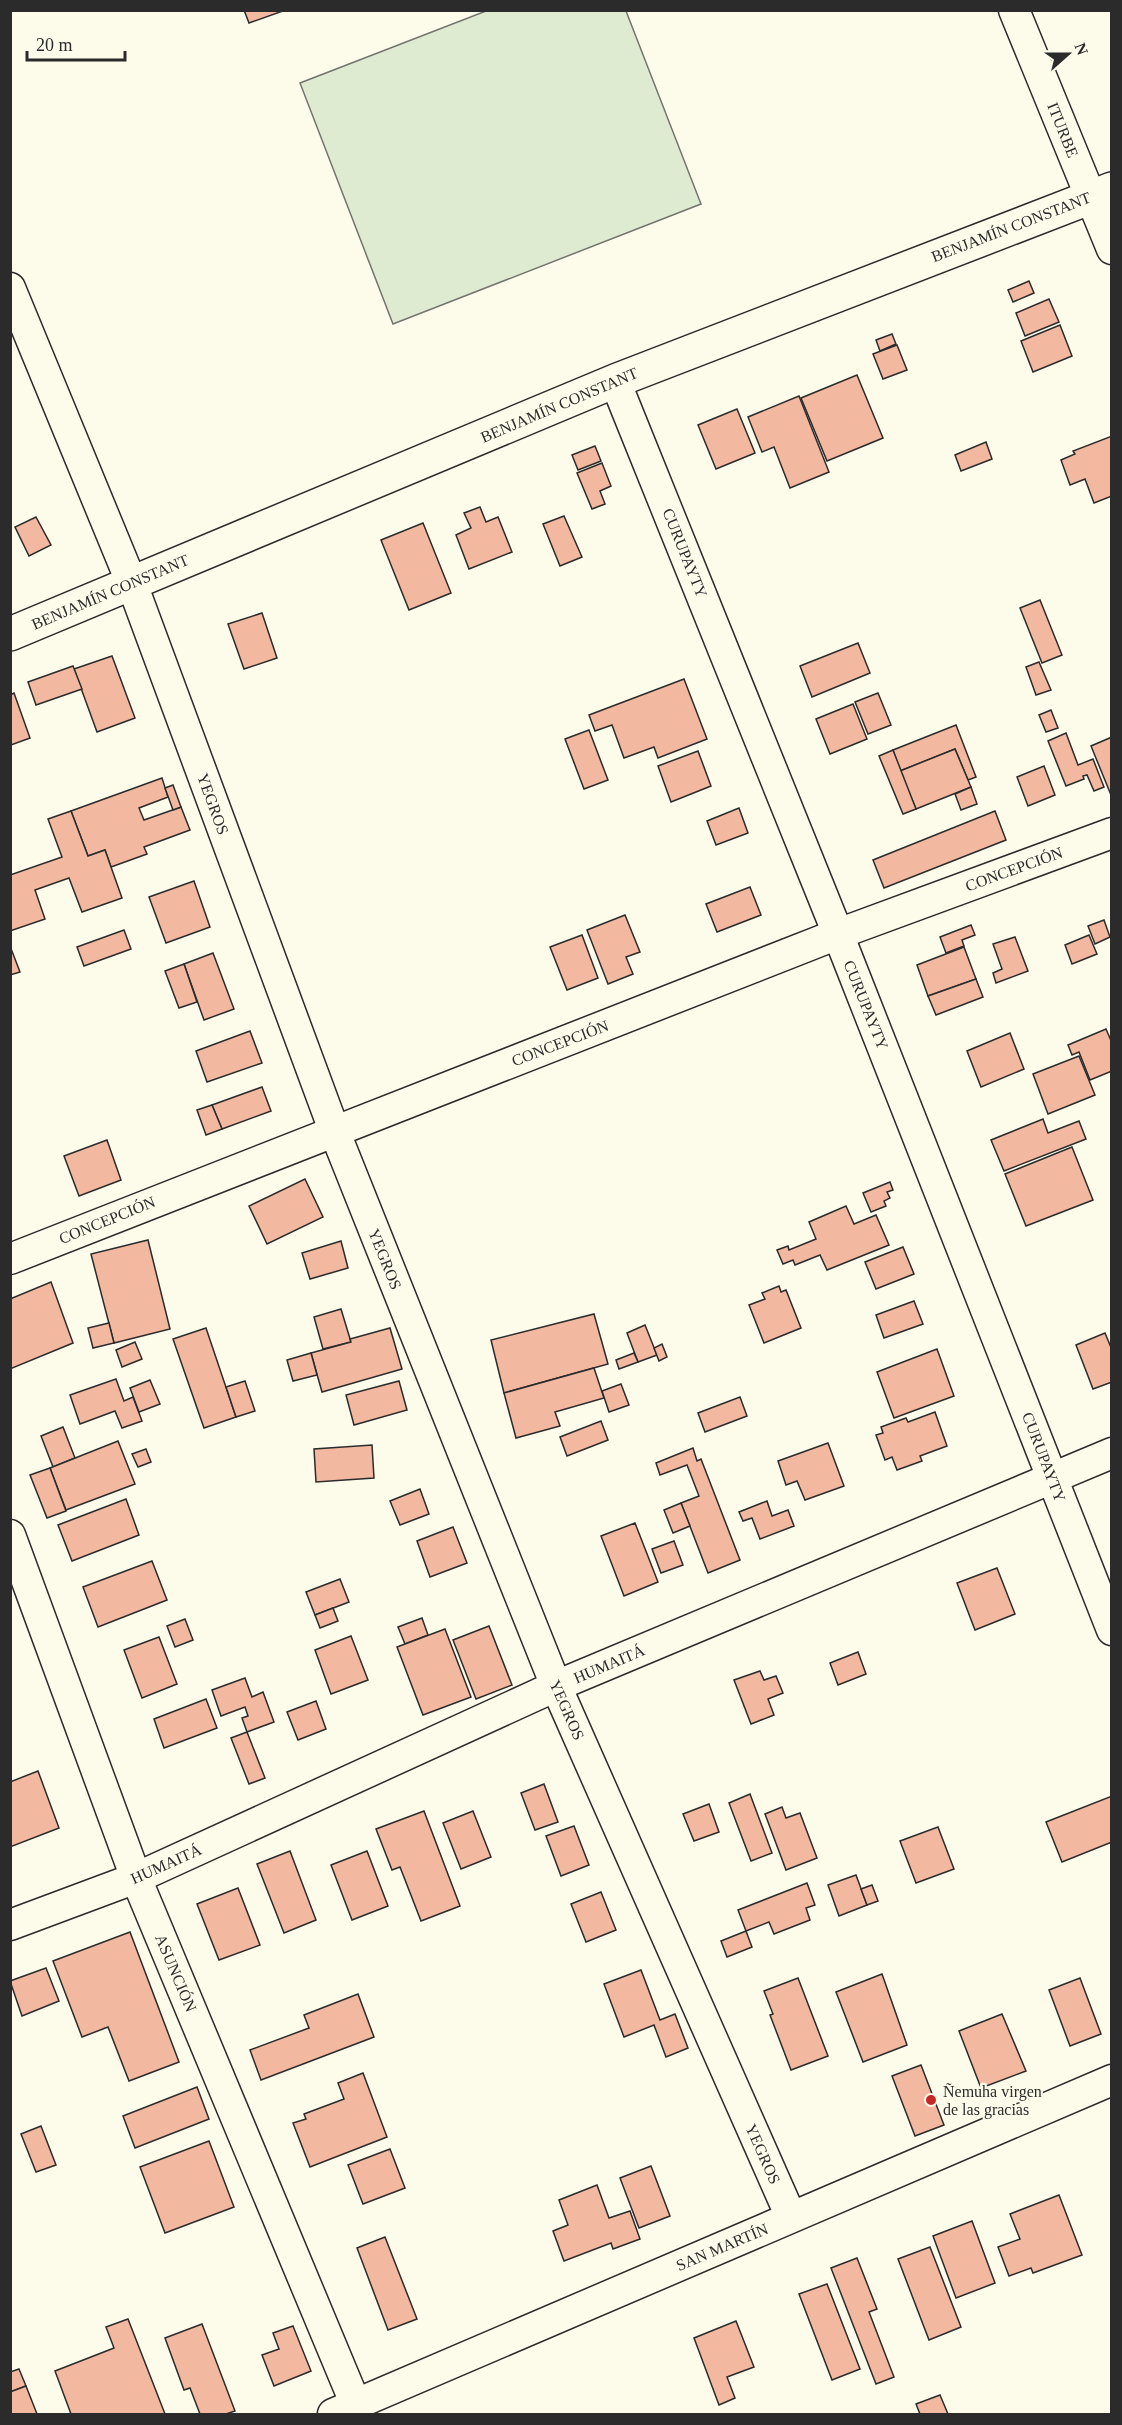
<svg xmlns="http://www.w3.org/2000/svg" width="1122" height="2425" font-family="'Times New Roman',serif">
<rect width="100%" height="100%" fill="#fdfbea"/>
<polygon fill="#deebd1" stroke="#74746e" stroke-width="1.5" points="486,11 626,11 701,204 393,324 300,83"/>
<g fill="#f2b8a0" stroke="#2b2b2b" stroke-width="1.5">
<polygon points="244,10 282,10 283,11 249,23"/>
<polygon points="1029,281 1034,293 1013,302 1008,290"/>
<polygon points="1049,299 1059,322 1025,336 1016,313"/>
<polygon points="1060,325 1072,356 1033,372 1021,341"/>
<polygon points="892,334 896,344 880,351 876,340"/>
<polygon points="897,345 907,370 883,379 873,354"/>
<polygon points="857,375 883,438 827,461 801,398"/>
<polygon points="799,396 829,472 790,488 774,447 762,452 748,417"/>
<polygon points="737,409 755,453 716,469 698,425"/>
<polygon points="1112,436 1112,496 1094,503 1085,479 1070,485 1061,460 1075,454 1073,451"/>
<polygon points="986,442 992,459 961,471 955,455"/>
<polygon points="595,446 601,461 578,470 572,455"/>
<polygon points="602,463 611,486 600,491 605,504 592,509 577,473"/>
<polygon points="480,507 486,522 498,517 512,552 469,569 456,535 471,528 464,513"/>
<polygon points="564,516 582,557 560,566 543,524"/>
<polygon points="36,517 51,545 29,556 15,527"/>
<polygon points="423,523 451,593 409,610 381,540"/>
<polygon points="1040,600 1062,655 1042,663 1020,608"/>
<polygon points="262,613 277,658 244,669 228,624"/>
<polygon points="858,643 870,673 812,697 800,666"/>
<polygon points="112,656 135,718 97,732 74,669"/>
<polygon points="1039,662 1051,690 1036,695 1026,667"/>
<polygon points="73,666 82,689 36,705 28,682"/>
<polygon points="684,679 707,739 658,758 654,747 624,758 612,725 595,731 589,715"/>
<polygon points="14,693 30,738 11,745 10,695"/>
<polygon points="878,693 891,725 868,734 855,702"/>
<polygon points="853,704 867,739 830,754 816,719"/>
<polygon points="1051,710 1058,728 1046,732 1039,715"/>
<polygon points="956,725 976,777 968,780 955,749 900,771 893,750"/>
<polygon points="589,730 608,780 584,789 565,739"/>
<polygon points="1066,733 1078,765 1093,759 1104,787 1094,791 1087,775 1083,776 1084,779 1066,786 1048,741"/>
<polygon points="1112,737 1112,795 1111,795 1091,746"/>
<polygon points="955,749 971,787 916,809 900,771"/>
<polygon points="893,750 916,809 903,814 879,756"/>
<polygon points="698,751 711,786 671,802 658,766"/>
<polygon points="1044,766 1055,795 1028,806 1017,777"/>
<polygon points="162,778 168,797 139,808 144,820 181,807 190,830 144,847 147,854 111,867 105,850 88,856 71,811"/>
<polygon points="173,785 181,807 173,810 165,788"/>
<polygon points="971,787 977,804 961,810 955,794"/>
<polygon points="739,808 748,833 716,845 707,821"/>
<polygon points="71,811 88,856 105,850 122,898 82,912 69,878 35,890 45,919 10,931 10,875 62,857 48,819"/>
<polygon points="995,811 1006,840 884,888 873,860"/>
<polygon points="194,881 210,927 166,943 149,897"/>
<polygon points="750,887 761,915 717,932 706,904"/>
<polygon points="625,915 640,952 626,957 633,974 608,984 587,930"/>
<polygon points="1104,920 1110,937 1095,944 1088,926"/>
<polygon points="971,925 975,935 962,940 964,946 946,953 940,937"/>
<polygon points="124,930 131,949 84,966 77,947"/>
<polygon points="582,935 598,978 567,990 550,947"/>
<polygon points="1089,935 1097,954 1072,964 1065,945"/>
<polygon points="1015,937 1028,971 996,983 993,973 1002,969 993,944"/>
<polygon points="10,946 20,972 10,975"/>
<polygon points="964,947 976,979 928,996 917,965"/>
<polygon points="213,953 234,1009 204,1020 184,964"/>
<polygon points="184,964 197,1002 179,1008 165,971"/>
<polygon points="976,979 983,997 936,1015 928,996"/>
<polygon points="1106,1029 1112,1043 1112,1071 1090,1080 1079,1052 1072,1055 1068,1045"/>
<polygon points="250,1031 262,1063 207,1082 196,1051"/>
<polygon points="1010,1033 1024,1069 981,1087 967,1051"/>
<polygon points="1079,1056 1095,1095 1048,1114 1033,1074"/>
<polygon points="262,1087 271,1111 222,1129 212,1105"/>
<polygon points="212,1105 222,1129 206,1135 197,1110"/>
<polygon points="1043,1119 1048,1133 1079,1121 1086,1139 1004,1171 991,1140"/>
<polygon points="107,1140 121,1180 79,1196 64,1156"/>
<polygon points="1072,1147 1093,1200 1026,1226 1005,1174"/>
<polygon points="305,1179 323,1217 267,1244 249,1206"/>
<polygon points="890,1182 893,1190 887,1192 890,1198 884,1201 886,1206 871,1212 863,1193"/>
<polygon points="846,1206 854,1224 876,1215 889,1245 827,1270 820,1255 795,1265 793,1260 783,1264 777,1250 788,1246 789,1250 816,1239 809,1222"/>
<polygon points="148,1240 170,1329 114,1343 91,1254"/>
<polygon points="341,1241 348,1268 310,1279 302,1253"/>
<polygon points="903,1247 914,1274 876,1289 865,1262"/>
<polygon points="51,1282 73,1343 10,1369 10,1299"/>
<polygon points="779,1286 781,1292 786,1290 801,1328 764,1343 749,1305 765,1299 762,1293"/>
<polygon points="914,1301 923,1324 884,1338 876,1315"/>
<polygon points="341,1309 351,1342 323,1349 314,1317"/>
<polygon points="594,1314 608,1364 504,1393 491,1340"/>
<polygon points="109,1323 114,1343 93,1348 88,1328"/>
<polygon points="645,1325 657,1355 638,1362 627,1333"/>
<polygon points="206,1328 236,1417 204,1428 173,1339"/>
<polygon points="390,1328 402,1369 322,1392 311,1353 351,1342 350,1339"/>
<polygon points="1105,1333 1112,1350 1112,1382 1093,1389 1076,1345"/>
<polygon points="135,1342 142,1359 122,1367 116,1350"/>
<polygon points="662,1344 667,1357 659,1361 654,1348"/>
<polygon points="937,1349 954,1396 894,1418 877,1372"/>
<polygon points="311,1353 317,1375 293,1381 287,1360"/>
<polygon points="634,1353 638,1362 619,1369 616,1360"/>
<polygon points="594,1368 604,1398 555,1412 560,1426 516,1438 504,1393"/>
<polygon points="116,1379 124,1401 133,1397 142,1421 122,1428 115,1411 80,1424 70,1395"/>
<polygon points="150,1380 160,1404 139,1412 130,1388"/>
<polygon points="245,1381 255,1411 236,1417 226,1387"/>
<polygon points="399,1381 407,1410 354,1425 346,1395"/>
<polygon points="621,1384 629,1405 609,1412 602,1391"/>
<polygon points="740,1397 747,1416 705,1432 698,1413"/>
<polygon points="935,1412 947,1446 920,1456 922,1461 897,1470 892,1457 885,1460 876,1435 883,1433 881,1427 906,1418 908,1422"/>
<polygon points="601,1421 608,1440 567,1456 560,1437"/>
<polygon points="63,1427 75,1458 53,1467 41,1436"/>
<polygon points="118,1441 135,1484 66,1510 50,1468"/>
<polygon points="828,1443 844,1486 805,1500 797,1481 786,1485 778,1461"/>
<polygon points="372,1445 374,1478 316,1482 314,1449"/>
<polygon points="693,1448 697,1461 701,1459 740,1560 708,1573 681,1503 699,1496 687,1465 660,1475 656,1463"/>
<polygon points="146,1449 151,1462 138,1467 132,1454"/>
<polygon points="50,1468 66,1511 47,1518 30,1475"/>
<polygon points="420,1489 429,1514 400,1525 390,1501"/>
<polygon points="126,1499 139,1535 72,1561 58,1525"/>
<polygon points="767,1501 772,1516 788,1510 794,1526 760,1539 752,1518 743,1521 739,1512"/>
<polygon points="681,1503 690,1526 673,1533 664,1510"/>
<polygon points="635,1523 658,1582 624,1596 601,1536"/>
<polygon points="453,1527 467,1563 430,1577 417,1541"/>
<polygon points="674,1541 683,1565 661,1573 652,1549"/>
<polygon points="152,1561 167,1600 98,1627 83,1587"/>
<polygon points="997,1568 1015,1614 975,1630 957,1583"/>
<polygon points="340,1579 349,1602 315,1615 306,1592"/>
<polygon points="333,1608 338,1621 320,1628 315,1615"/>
<polygon points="422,1618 428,1635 405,1644 398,1627"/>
<polygon points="185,1619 193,1640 175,1647 167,1626"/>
<polygon points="489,1626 512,1685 476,1699 453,1640"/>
<polygon points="445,1629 471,1697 423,1715 397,1647"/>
<polygon points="351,1636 368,1680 331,1694 315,1650"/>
<polygon points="159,1637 177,1684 142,1698 124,1650"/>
<polygon points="858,1652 866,1674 838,1685 830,1663"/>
<polygon points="760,1671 764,1680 776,1676 783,1693 768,1699 774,1715 751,1724 734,1680"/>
<polygon points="245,1678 252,1697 263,1692 274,1722 247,1732 242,1718 248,1716 245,1707 221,1716 212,1690"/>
<polygon points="206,1699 217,1728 164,1748 154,1719"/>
<polygon points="316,1701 326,1729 298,1740 287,1712"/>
<polygon points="247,1732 265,1778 249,1784 231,1738"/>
<polygon points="38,1771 59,1828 10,1847 10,1782"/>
<polygon points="544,1784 558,1822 535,1830 521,1793"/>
<polygon points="750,1794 772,1853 751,1861 729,1803"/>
<polygon points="1112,1796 1112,1842 1062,1862 1046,1822"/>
<polygon points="709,1804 719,1832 694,1841 683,1814"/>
<polygon points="782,1807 786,1818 800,1813 817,1858 786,1870 765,1814"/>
<polygon points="424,1811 460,1906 421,1921 400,1867 392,1870 376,1829"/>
<polygon points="473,1811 491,1857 461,1869 443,1823"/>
<polygon points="574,1826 589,1865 561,1876 546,1836"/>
<polygon points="938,1827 954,1869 916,1883 900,1841"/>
<polygon points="290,1851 316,1920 284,1933 257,1864"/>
<polygon points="367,1851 388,1906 352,1920 331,1865"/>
<polygon points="856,1875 867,1905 839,1916 828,1885"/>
<polygon points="807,1883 815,1905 806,1908 810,1920 774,1934 769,1922 746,1931 738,1910"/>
<polygon points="872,1885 878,1901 867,1905 861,1889"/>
<polygon points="238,1888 260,1945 219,1960 197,1904"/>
<polygon points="601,1892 616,1930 586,1942 571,1904"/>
<polygon points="746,1931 752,1947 727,1957 721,1941"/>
<polygon points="130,1932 179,2062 129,2081 108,2027 82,2037 53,1961"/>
<polygon points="46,1968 59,2001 22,2016 10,1981"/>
<polygon points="641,1970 660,2020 675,2014 688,2048 666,2057 654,2025 624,2037 604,1984"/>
<polygon points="882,1974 907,2045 863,2062 836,1992"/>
<polygon points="798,1978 828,2056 791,2070 770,2015 773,2014 764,1991"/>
<polygon points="1080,1978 1101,2034 1070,2046 1049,1990"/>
<polygon points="358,1994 374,2037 261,2080 250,2050 309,2028 304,2015"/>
<polygon points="1002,2014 1026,2071 981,2088 959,2031"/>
<polygon points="921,2065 944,2125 915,2136 892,2076"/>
<polygon points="363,2073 387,2137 310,2167 293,2123 306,2119 304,2114 344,2099 338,2083"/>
<polygon points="197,2087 209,2119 135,2148 123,2116"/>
<polygon points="41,2126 56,2165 36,2172 21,2134"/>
<polygon points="209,2141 234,2207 165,2233 140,2167"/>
<polygon points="390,2149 405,2188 363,2204 348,2165"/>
<polygon points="651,2166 670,2216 639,2228 620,2178"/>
<polygon points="597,2185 609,2218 630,2211 640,2239 613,2249 611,2243 564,2261 553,2231 568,2225 559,2200"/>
<polygon points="1059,2195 1082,2255 1033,2273 1031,2268 1009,2276 998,2247 1020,2239 1010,2214"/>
<polygon points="972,2221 995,2283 956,2298 933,2236"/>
<polygon points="385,2237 417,2319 388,2330 357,2248"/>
<polygon points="930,2247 961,2327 929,2340 898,2259"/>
<polygon points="857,2258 877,2309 869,2312 894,2377 876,2384 831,2268"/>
<polygon points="827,2284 860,2369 832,2380 799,2294"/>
<polygon points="128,2319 165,2414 71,2414 55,2371 114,2348 106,2327"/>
<polygon points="736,2321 754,2367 727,2377 735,2398 719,2405 694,2338"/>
<polygon points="202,2324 235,2411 226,2414 200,2414 190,2388 184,2390 165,2338"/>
<polygon points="293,2326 311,2371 274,2386 262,2355 279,2349 273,2333"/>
<polygon points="19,2369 26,2386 10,2392 10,2372"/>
<polygon points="26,2386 37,2414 10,2414 10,2392"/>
<polygon points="940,2395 948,2414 920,2414 916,2404"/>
</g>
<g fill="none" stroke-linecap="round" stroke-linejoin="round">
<g stroke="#2b2b2b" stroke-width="33">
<g id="minor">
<polyline points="1014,10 1112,249"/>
<polyline points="10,288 132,584 334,1130 556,1686 791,2217"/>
<polyline points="615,381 838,934 1112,1630"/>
<polyline points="10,1259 838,934 1112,833"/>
<polyline points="10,1535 136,1878 356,2405"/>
<polyline points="10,1925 136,1878 556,1686 1112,1453"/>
<polyline points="333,2414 1112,2080"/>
</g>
</g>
<g stroke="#2b2b2b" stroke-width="36">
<polyline id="tertiary" points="10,634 615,381 1112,189"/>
</g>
<use href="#minor" stroke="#fdfbea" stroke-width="30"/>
<use href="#tertiary" stroke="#fdfbea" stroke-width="33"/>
</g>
<circle fill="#c62828" stroke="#fdfbea" stroke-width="2" cx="931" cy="2100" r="6"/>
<g text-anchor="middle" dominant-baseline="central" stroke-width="4.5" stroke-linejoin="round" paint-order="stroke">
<g font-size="16" fill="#2b2b2b" stroke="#fdfbea">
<text transform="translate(1063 130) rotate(68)">ITURBE</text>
<text transform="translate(1011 227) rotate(-21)">BENJAMÍN CONSTANT</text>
<text transform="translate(559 405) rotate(-23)">BENJAMÍN CONSTANT</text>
<text transform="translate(685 553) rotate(68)">CURUPAYTY</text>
<text transform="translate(110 592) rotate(-23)">BENJAMÍN CONSTANT</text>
<text transform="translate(213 804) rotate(70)">YEGROS</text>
<text transform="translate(1014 869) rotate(-20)">CONCEPCIÓN</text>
<text transform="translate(866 1005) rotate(68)">CURUPAYTY</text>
<text transform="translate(560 1043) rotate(-21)">CONCEPCIÓN</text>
<text transform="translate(107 1220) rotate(-22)">CONCEPCIÓN</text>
<text transform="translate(385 1259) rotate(68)">YEGROS</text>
<text transform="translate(1044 1457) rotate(69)">CURUPAYTY</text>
<text transform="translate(609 1664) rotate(-23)">HUMAITÁ</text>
<text transform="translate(567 1710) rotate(66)">YEGROS</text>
<text transform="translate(166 1864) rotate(-24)">HUMAITÁ</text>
<text transform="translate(176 1973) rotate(67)">ASUNCIÓN</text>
<text transform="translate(763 2154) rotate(66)">YEGROS</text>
<text transform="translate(722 2247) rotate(-23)">SAN MARTÍN</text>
</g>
<g font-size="16" fill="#2b2b2b" stroke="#fdfbea" text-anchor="start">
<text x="943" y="2091">Ñemuha virgen<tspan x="943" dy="18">de las gracias</tspan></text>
</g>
</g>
<rect width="1122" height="2425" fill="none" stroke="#2b2b2b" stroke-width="24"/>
<g transform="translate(1068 54) rotate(69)" stroke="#fdfbea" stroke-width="4.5" paint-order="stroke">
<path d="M0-4.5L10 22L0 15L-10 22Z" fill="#2b2b2b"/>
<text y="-9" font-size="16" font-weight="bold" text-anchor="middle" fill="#2b2b2b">N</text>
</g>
<path d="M27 51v9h98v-9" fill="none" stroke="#2b2b2b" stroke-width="3"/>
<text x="36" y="51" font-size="18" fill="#2b2b2b" stroke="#fdfbea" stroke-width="4.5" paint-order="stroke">20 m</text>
</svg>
